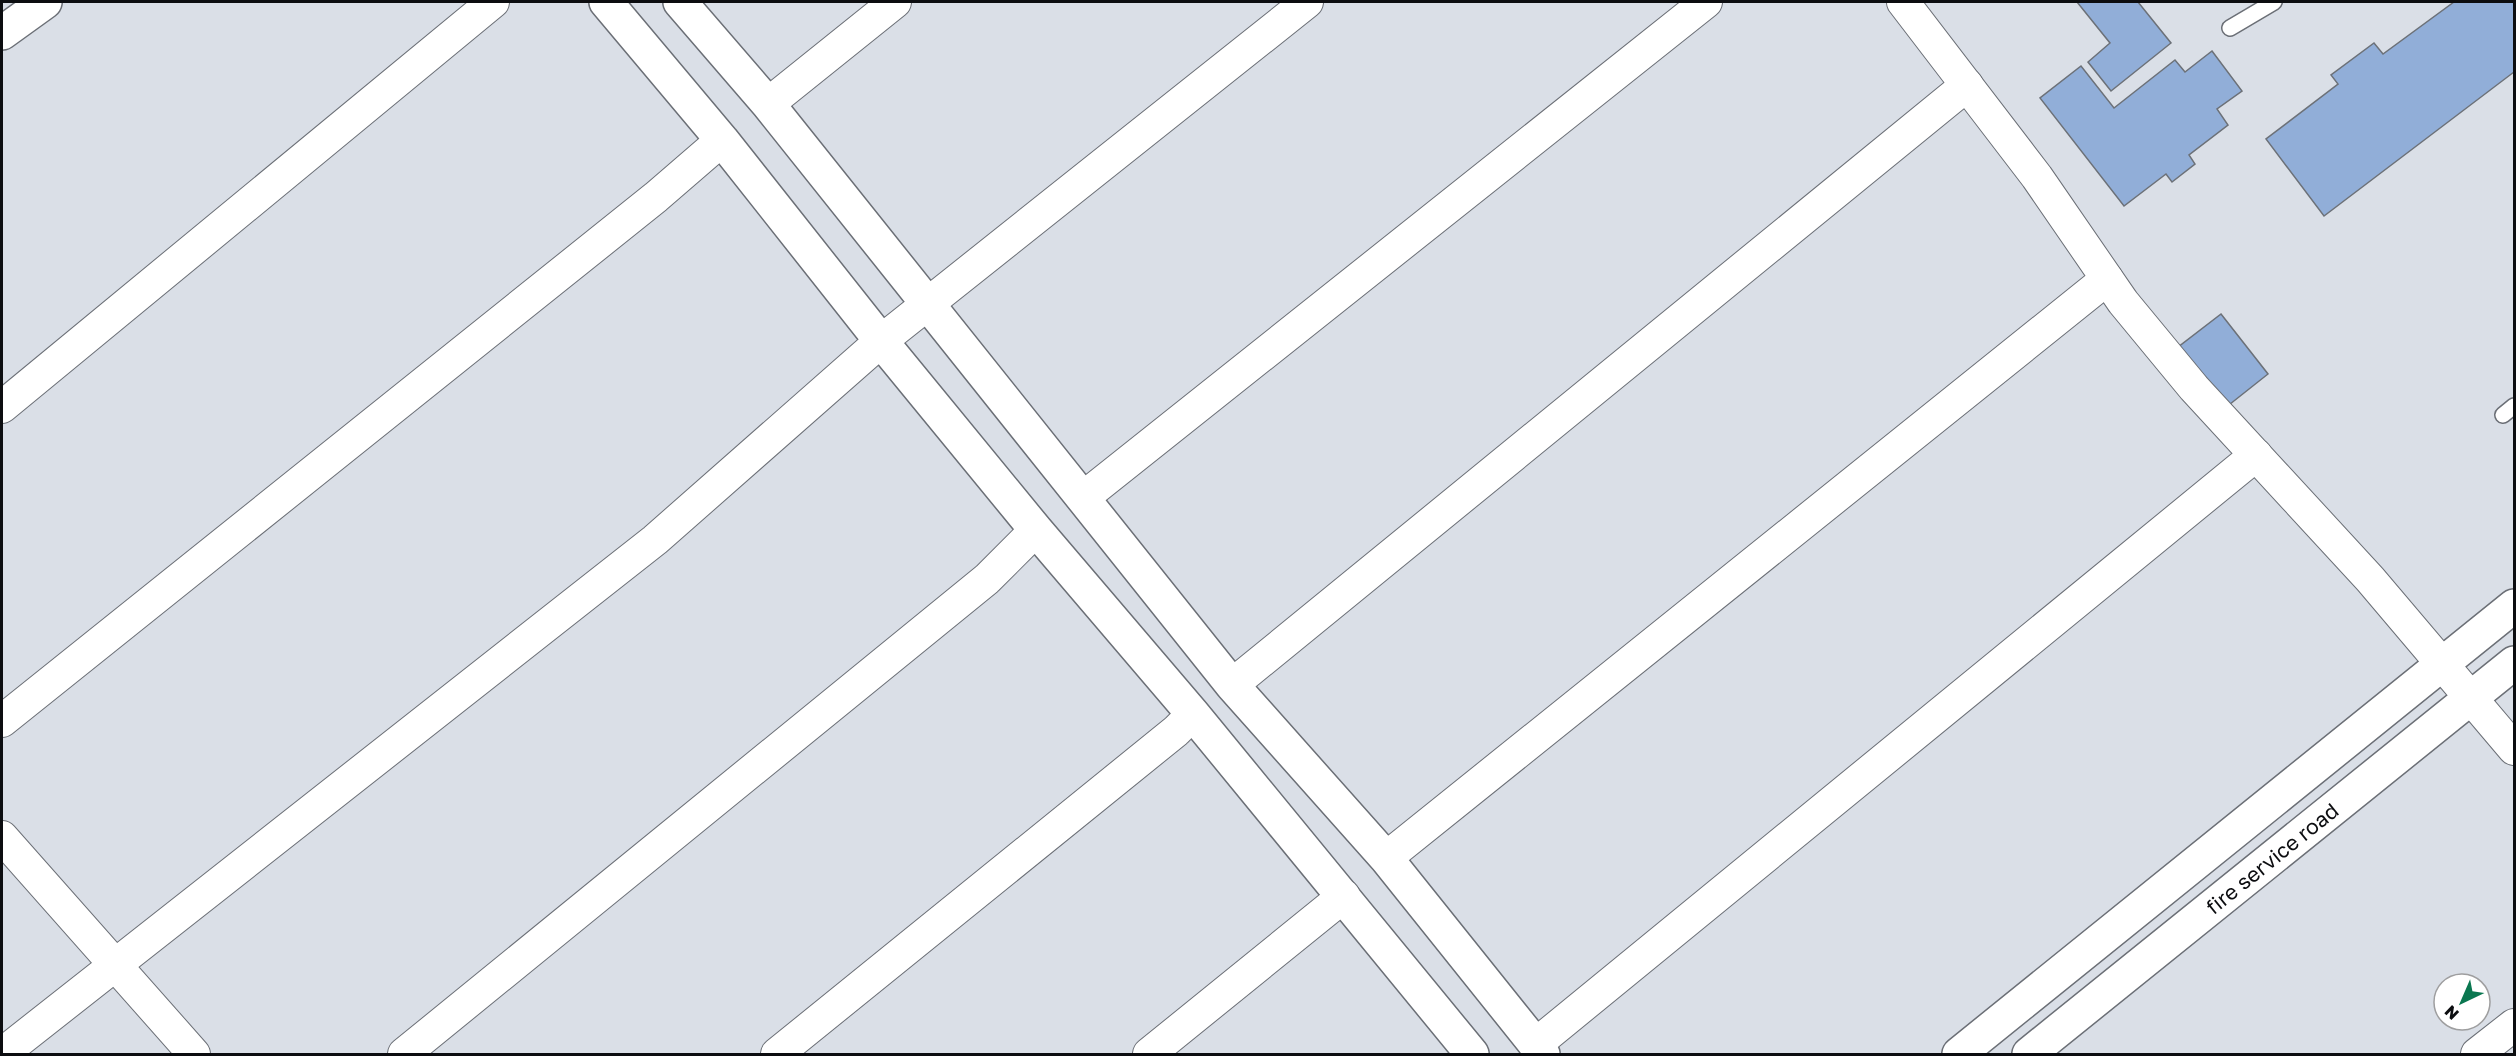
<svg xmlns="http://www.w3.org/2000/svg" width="2516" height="1056" font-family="'Golos Text',sans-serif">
<rect width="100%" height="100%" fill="#dadfe7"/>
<g fill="#91aed8" stroke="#6c7178" stroke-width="1.5">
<polygon points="2077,2 2138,2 2171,43 2111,91 2088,62 2110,43"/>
<polygon points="2454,2 2514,2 2514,72 2324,216 2266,139 2338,84 2331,75 2374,43 2383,54"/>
<polygon points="2212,51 2242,91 2217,109 2228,125 2189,155 2195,164 2172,182 2166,174 2124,206 2040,98 2081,66 2114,108 2175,60 2185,72"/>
<polygon points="2221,314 2268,374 2220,412 2173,351"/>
</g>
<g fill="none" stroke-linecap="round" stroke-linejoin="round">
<g stroke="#6b6f76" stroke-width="18">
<g id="lane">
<polyline points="2230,28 2274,2"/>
<polyline points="2503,415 2514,406"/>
</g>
</g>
<g stroke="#6b6f76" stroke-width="34">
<g id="street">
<polyline points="1903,2 2037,177 2123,302 2194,388 2370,579 2514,749"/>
<polyline points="768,104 895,2"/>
<polyline points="2,407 493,2"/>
<polyline points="1084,497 1706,2"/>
<polyline points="1232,685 1967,85"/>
<polyline points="2,721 656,197 722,140"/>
<polyline points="2,837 194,1054"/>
<polyline points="1386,858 2107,279"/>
<polyline points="1535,1045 2256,455"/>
<polyline points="2,1054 655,540 881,341 1307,2"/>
<polyline points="404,1054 987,579 1036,530"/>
<polyline points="777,1054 1176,731 1193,714"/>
<polyline points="1149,1054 1344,896"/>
<polyline points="2477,1054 2514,1025"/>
</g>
</g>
<g stroke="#6b6f76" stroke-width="36">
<g id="secondary">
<polyline points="1959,1054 2514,606"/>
<path id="s1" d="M2029 1054 2514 663"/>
</g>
</g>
<g stroke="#6b6f76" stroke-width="36">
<g id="primary">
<polyline points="606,2 722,140 881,341 1036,530 1193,714 1472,1054"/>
<polyline points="680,2 768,104 1232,685 1386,858 1543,1054"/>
</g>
</g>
<g stroke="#6b6f76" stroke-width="36">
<polyline id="highway" points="2,33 45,2"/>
</g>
<use href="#lane" stroke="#fff" stroke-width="15"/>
<use href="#street" stroke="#fff" stroke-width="32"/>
<use href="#secondary" stroke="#fff" stroke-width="33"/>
<use href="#primary" stroke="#fff" stroke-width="33"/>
<use href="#highway" stroke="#fff" stroke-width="33"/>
</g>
<g text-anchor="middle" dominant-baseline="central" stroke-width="4.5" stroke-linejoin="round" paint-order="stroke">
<g font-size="21" fill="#0c0d10" stroke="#fff">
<text stroke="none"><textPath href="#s1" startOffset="312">fire service road</textPath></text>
</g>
</g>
<rect width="2516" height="1056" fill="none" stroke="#0c0d10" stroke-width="6"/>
<g transform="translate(2462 1002) rotate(224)"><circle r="28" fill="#ffffff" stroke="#9e9e9f" stroke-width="1.5"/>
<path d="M0-4.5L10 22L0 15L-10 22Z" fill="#0a7750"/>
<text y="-9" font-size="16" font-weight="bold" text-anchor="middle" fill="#0c0d10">N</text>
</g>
</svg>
